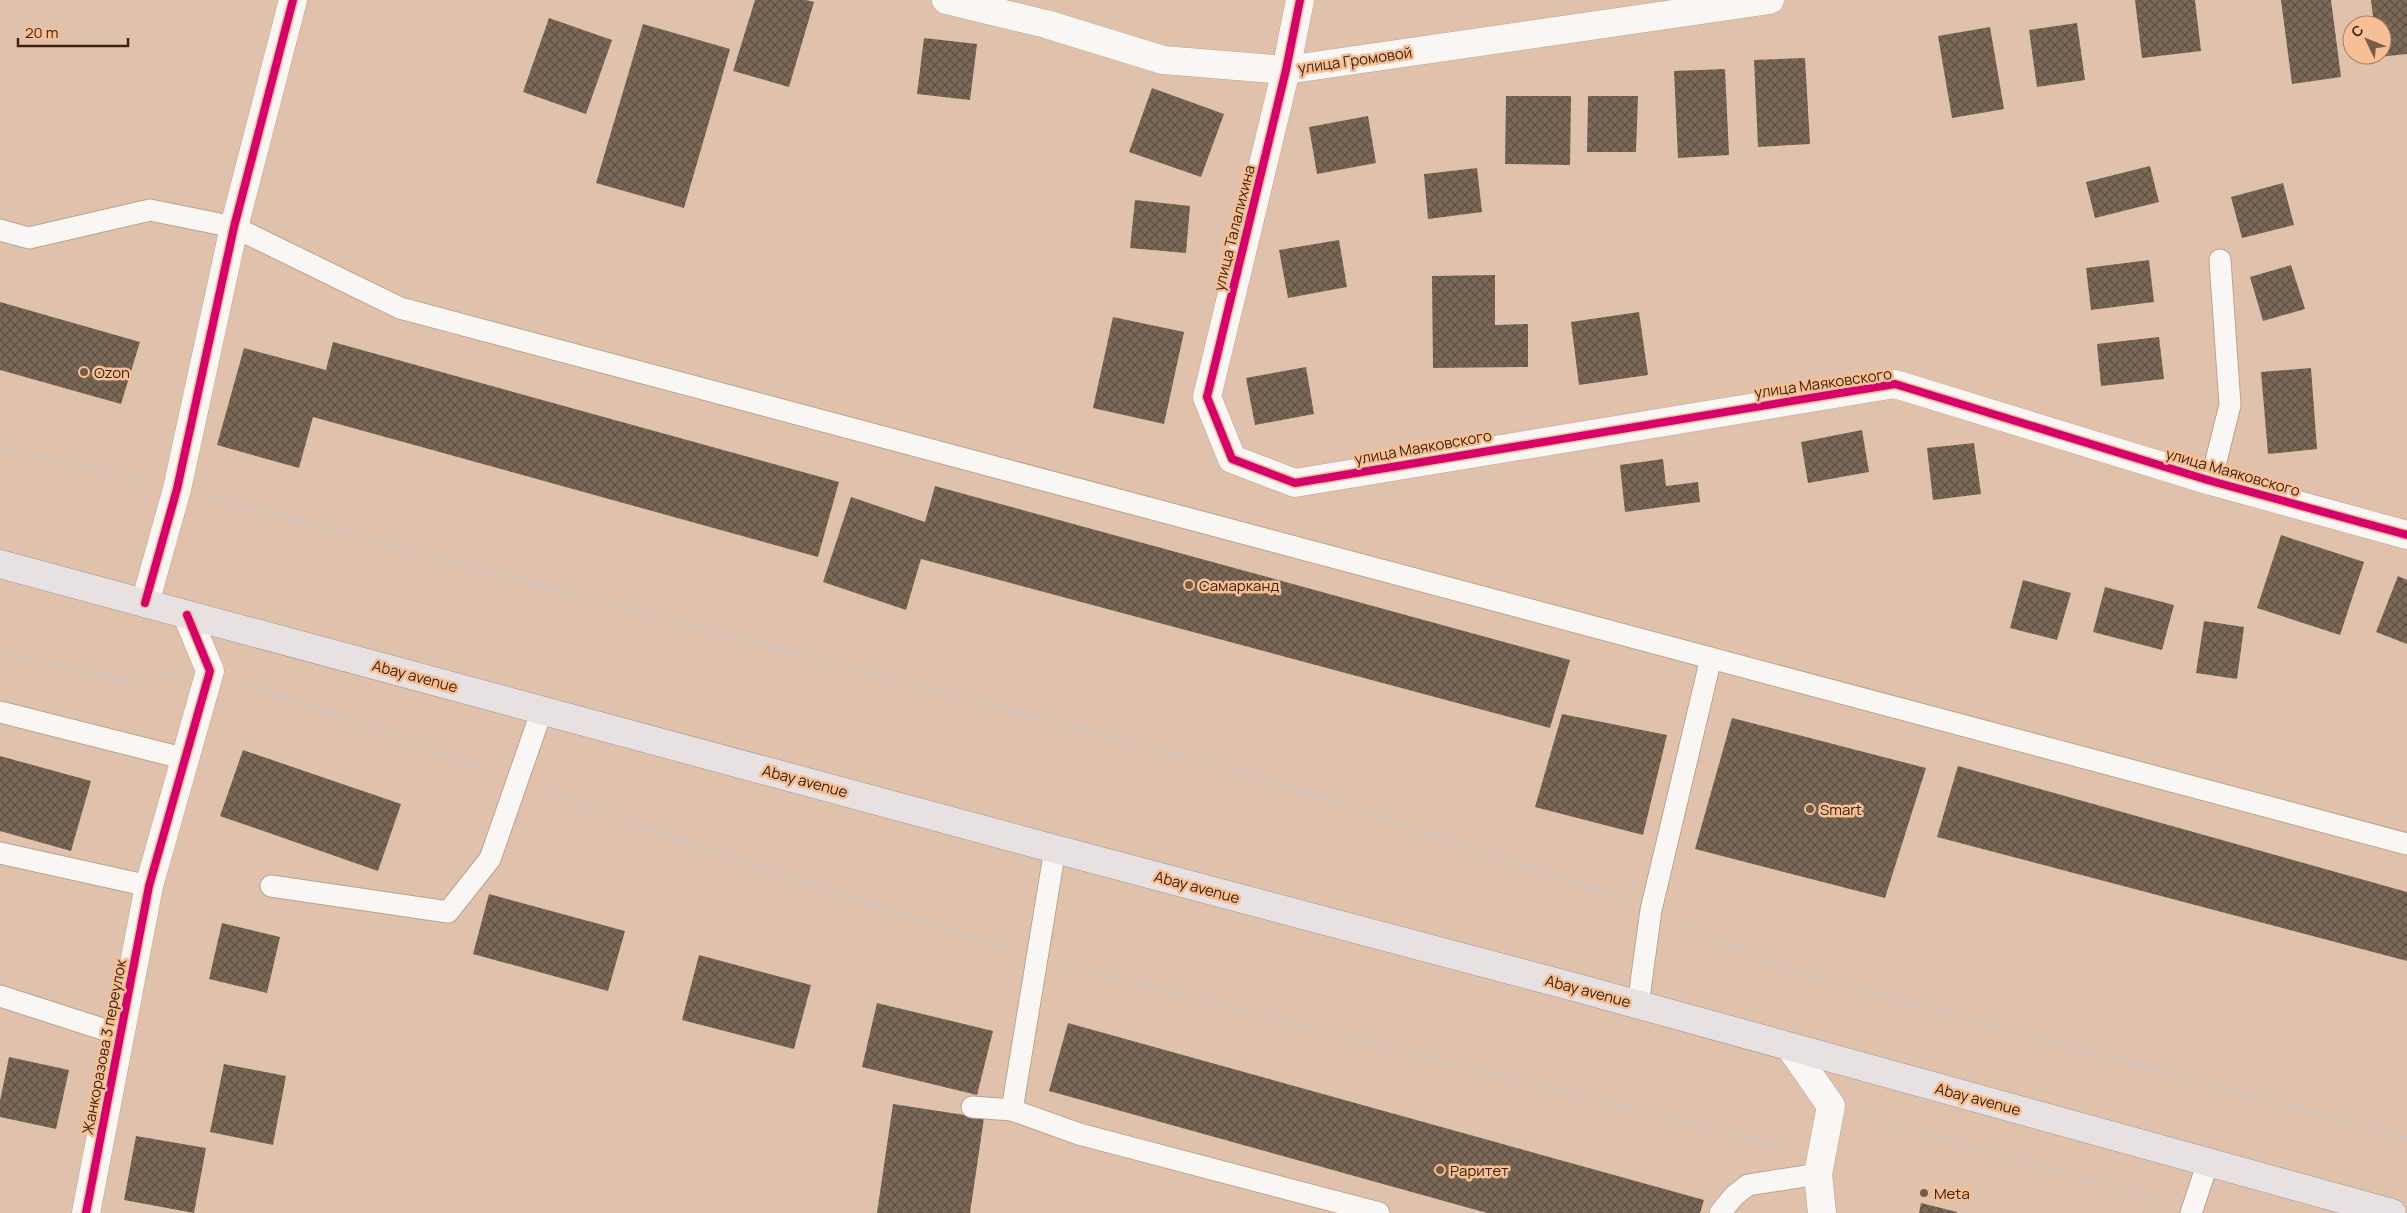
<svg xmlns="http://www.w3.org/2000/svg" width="2407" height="1213" font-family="Manrope,sans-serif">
<defs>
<pattern id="building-cross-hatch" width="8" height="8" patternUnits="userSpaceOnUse" patternTransform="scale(1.25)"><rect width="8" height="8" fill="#7b6958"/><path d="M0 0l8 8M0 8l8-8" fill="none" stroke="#615143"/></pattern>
</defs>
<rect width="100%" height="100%" fill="#e0c2ac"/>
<g fill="url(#building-cross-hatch)">
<polygon points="755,0 806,0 814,2 789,87 733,71"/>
<polygon points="2135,0 2195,0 2201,51 2142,58"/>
<polygon points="2281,0 2331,0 2341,77 2292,84"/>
<polygon points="2371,0 2407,0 2407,54 2378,57 2378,55 2382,55 2382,25 2374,25"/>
<polygon points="549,18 612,40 586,114 523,92"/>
<polygon points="2077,23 2085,80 2037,87 2029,30"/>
<polygon points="643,24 730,49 684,208 596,183"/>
<polygon points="1990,27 2004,109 1952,118 1938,36"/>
<polygon points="924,38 977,44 970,100 917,94"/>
<polygon points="1805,58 1810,144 1758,147 1754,60"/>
<polygon points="1725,69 1729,155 1678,158 1674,71"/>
<polygon points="1152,88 1224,114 1201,177 1129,152"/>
<polygon points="1506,96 1571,96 1570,165 1505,164"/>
<polygon points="1588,96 1638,96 1636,152 1587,152"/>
<polygon points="1368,116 1376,163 1317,174 1309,127"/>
<polygon points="2150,166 2159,202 2095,218 2086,182"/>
<polygon points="1477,168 1482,212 1428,219 1424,174"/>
<polygon points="2283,183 2294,225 2242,238 2231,197"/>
<polygon points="1135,200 1190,206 1186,253 1130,248"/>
<polygon points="1339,240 1347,287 1288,298 1279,250"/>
<polygon points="2149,260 2154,302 2091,310 2086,268"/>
<polygon points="2291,265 2305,309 2263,321 2250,277"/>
<polygon points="1495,275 1495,325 1528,324 1528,367 1433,368 1432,276"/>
<polygon points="0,302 140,342 121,404 0,370"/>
<polygon points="1639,312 1648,375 1579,385 1571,322"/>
<polygon points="1113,317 1184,332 1164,424 1093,408"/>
<polygon points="2159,337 2164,379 2101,386 2097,344"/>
<polygon points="333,342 839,482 818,557 313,417 299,468 217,445 244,348 326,370"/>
<polygon points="1306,367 1314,414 1255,425 1246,378"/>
<polygon points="2311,368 2317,449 2268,454 2261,372"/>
<polygon points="1862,430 1869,472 1808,483 1801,442"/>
<polygon points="1974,443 1981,494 1933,500 1927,448"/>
<polygon points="1663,459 1666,486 1698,482 1700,502 1625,512 1620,465"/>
<polygon points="935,486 1570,660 1550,728 921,559 906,610 823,582 851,497 925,522"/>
<polygon points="2281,535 2364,562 2340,635 2257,608"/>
<polygon points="2398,576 2407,580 2407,644 2376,632"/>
<polygon points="2023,580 2071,593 2057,640 2010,628"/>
<polygon points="2105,587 2174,605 2162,650 2093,632"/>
<polygon points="2204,621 2244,627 2237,679 2196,673"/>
<polygon points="1562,714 1667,735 1643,835 1535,807"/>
<polygon points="1732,718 1926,768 1885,898 1695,849"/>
<polygon points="243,750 401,804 378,871 220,816"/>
<polygon points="0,756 91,781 71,851 0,831"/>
<polygon points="1958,766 2407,892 2407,961 1937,837"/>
<polygon points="489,894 625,931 608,991 473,954"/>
<polygon points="222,923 280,937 267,993 209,979"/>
<polygon points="699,955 811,985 794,1049 682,1020"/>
<polygon points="877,1003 993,1031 977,1095 862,1067"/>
<polygon points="1068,1023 1704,1200 1700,1213 1487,1213 1049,1091"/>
<polygon points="9,1057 69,1070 56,1129 0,1117 0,1101"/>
<polygon points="224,1064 286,1076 273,1145 210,1132"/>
<polygon points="893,1104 984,1118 970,1213 877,1213"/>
<polygon points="136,1136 206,1148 194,1213 124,1200"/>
<polygon points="1921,1203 1957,1212 1957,1213 1919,1213"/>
</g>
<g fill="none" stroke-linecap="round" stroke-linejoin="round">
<g stroke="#bca28e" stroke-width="23">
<g id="service">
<polyline points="0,230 29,238 150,210 234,227 400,308 2407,844"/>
<polyline points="2211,481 2230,405 2220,260"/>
<polyline points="0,712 186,759"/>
<polyline points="1055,849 1012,1110 1079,1134 1379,1213"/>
<polyline points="0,853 149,886"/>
<polyline points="271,886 448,912 490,859 542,710"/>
<polyline points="0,996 121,1035"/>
<polyline points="1638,1005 1651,910 1711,658"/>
<polyline points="972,1107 1012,1110"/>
<polyline points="1720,1213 1734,1196 1748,1185 1818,1174"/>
<polyline points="2191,1213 2208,1162"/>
</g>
</g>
<g stroke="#bca28e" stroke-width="29">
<g id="minor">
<polyline points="946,0 1046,24 1163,60 1286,70 1770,0"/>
<polyline points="1300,0 1286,70 1207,397 1232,459 1295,483 1895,384 2211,481 2407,535"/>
<polyline points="145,603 177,489 234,227 293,0"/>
<polyline points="1790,1047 1831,1106 1818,1174 1822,1213"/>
<polyline points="86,1213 149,886 210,671 187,615"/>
</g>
</g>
<g stroke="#a59390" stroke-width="29">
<polyline id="primary" points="0,564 1055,849 1578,988 2392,1213"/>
</g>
<g stroke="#d1c7c0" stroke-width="3" stroke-dasharray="5 2.5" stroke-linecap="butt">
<polyline points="0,447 145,481"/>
<polyline points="210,497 1214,765 1340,803 1480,853 1622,897"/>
<polyline points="0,653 122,680 175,675"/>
<polyline points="242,682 490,771"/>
<polyline points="545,791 744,863 1008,949"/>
<polyline points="1678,922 1784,969 2407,1138"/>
<polyline points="1067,966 1783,1147"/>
<polyline points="1869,1117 2165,1202"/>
</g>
<use href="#service" stroke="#faf6f3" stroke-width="21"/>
<use href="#minor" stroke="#faf6f3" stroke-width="28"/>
<use href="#primary" stroke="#e7e1e2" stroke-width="28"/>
<g stroke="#f6bf96" stroke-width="11">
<g id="cycleway">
<polyline points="1300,0 1286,70 1207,397 1232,459 1295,483 1895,384 2211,481 2407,535"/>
<polyline points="145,603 177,489 234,227 293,0"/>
<polyline points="86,1213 149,886 210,671 187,615"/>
</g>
</g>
<use href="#cycleway" stroke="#d6006c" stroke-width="8"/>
</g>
<g fill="#765b45" stroke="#f6bf96" stroke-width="2">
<circle cx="84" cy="372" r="5"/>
<circle cx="1189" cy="585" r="5"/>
<circle cx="1810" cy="809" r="5"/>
<circle cx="1440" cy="1170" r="5"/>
<circle cx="1924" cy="1193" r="5"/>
</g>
<g text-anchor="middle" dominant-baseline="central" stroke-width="5" stroke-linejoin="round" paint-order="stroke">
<g font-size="15" fill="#3d230d" stroke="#f6bf96">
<text transform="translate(1355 60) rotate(-8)">улица Громовой</text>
<text transform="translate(1234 228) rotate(-76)">улица Талалихина</text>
<text transform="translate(1823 383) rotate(-8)">улица Маяковского</text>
<text transform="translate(1423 447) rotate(-10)">улица Маяковского</text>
<text transform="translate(2233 472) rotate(16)">улица Маяковского</text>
<text transform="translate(415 676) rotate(15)">Abay avenue</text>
<text transform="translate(805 781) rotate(15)">Abay avenue</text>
<text transform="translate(1197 887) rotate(15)">Abay avenue</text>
<text transform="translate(1588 991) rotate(15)">Abay avenue</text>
<text transform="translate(104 1047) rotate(-79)">Жанкоразова 3 переулок</text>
<text transform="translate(1978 1099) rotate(15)">Abay avenue</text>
</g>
<g font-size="15" fill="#3d230d" stroke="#f6bf96" text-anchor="start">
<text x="94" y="372">Ozon</text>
<text x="1199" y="585">Самарканд</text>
<text x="1820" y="809">Smart</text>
<text x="1450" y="1170">Раритет</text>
<text x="1934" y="1193">Meta</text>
</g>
</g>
<g transform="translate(2367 40) rotate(313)"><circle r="24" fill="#f6bf96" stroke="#ac815f"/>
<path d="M0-4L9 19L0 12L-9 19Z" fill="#765b45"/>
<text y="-8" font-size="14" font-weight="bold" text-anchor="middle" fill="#3d230d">С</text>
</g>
<path d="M18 38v8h110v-8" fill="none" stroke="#3d230d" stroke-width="2.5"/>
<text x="25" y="38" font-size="15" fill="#3d230d" stroke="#f6bf96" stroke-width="4" paint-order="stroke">20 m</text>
</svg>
